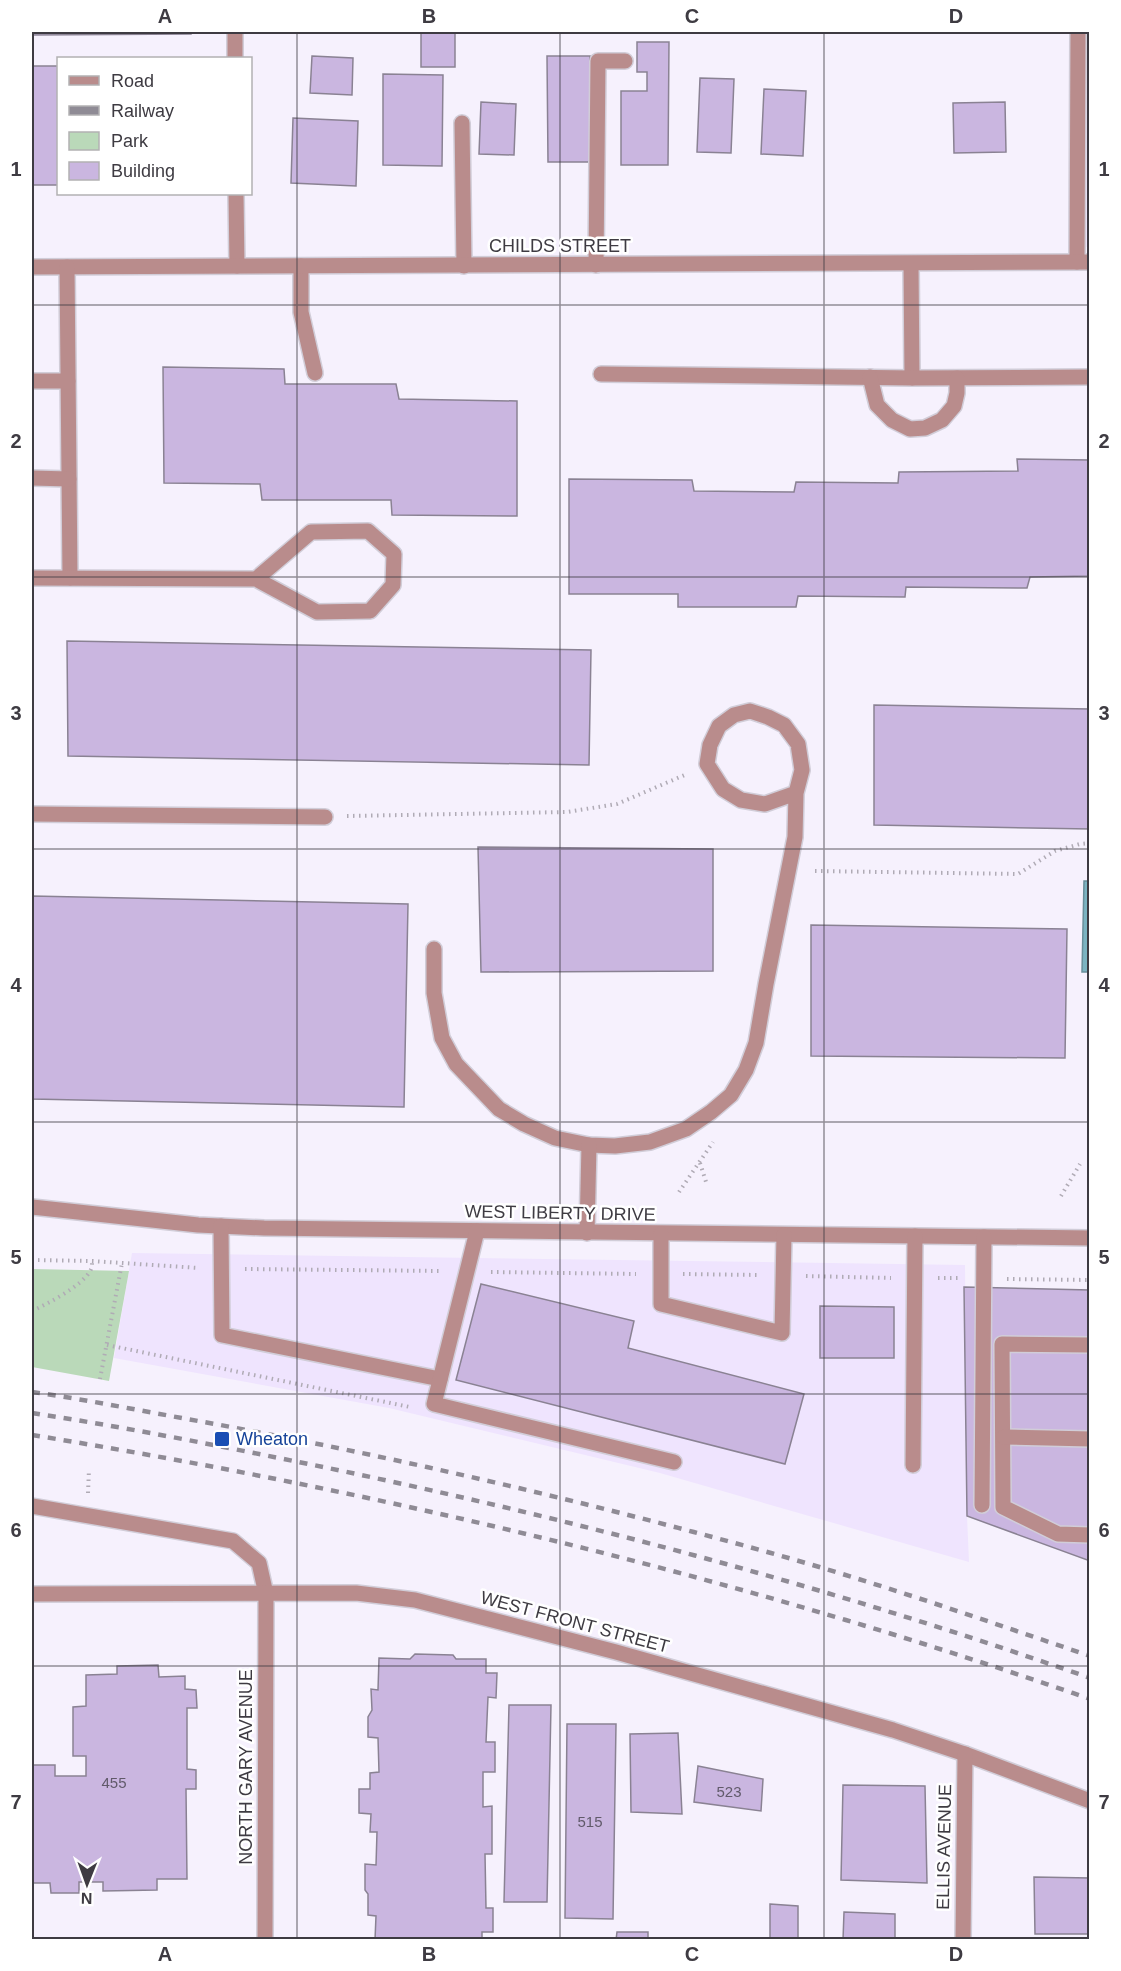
<svg xmlns="http://www.w3.org/2000/svg" width="1121" height="1971" font-family="Arial,sans-serif">
<rect width="100%" height="100%" fill="#f6f1fd"/>
<g fill="#efe4fe">
<rect x="1071" y="32" width="18" height="215"/>
<polygon points="132,1253 965,1265 967,1516 969,1562 660,1473 389,1408 114,1358"/>
</g>
<polygon fill="#bad9b9" points="32,1269 129,1271 109,1381 32,1367"/>
<polygon fill="#7bb3c1" stroke="#698f9b" stroke-width="1.5" points="1084,881 1089,881 1089,972 1082,972"/>
<g fill="#cab6e0" stroke="#8a8293" stroke-width="1.5">
<polygon points="32,32 191,32 191,34 32,35"/>
<rect x="421" y="32" width="34" height="35"/>
<polygon points="637,42 669,42 668,165 621,165 621,91 647,91 647,72 637,72"/>
<polygon points="312,56 353,58 352,95 310,93"/>
<polygon points="547,56 590,56 591,162 548,162"/>
<rect x="32" y="66" width="26" height="119"/>
<polygon points="383,74 443,75 442,166 383,165"/>
<polygon points="700,78 734,79 731,153 697,152"/>
<polygon points="764,89 806,91 803,156 761,154"/>
<polygon points="481,102 516,104 514,155 479,154"/>
<polygon points="1005,102 1006,152 954,153 953,103"/>
<polygon points="293,118 358,121 356,186 291,183"/>
<polygon points="163,367 284,369 285,384 396,384 399,399 517,401 517,516 392,515 391,500 262,500 260,484 164,483"/>
<polygon points="1017,459 1090,460 1090,576 1030,577 1027,588 906,587 905,597 798,596 796,607 678,607 678,594 569,594 569,479 692,480 694,491 794,492 796,482 898,483 899,472 1018,471"/>
<polygon points="67,641 591,650 589,765 68,756"/>
<polygon points="874,705 1090,709 1090,829 874,825"/>
<polygon points="478,847 713,849 713,971 481,972"/>
<polygon points="32,896 408,904 404,1107 32,1099"/>
<polygon points="811,925 1067,929 1065,1058 811,1056"/>
<polygon points="481,1284 634,1321 628,1348 804,1394 785,1464 456,1380"/>
<polygon points="964,1287 1090,1290 1090,1561 967,1516"/>
<polygon points="820,1306 894,1307 894,1358 820,1358"/>
<polygon points="415,1654 453,1655 456,1659 486,1659 486,1673 497,1673 496,1698 488,1697 486,1742 495,1742 495,1772 483,1772 483,1807 492,1806 492,1854 485,1854 486,1908 493,1908 493,1932 482,1932 482,1940 375,1940 376,1916 368,1915 368,1894 365,1890 365,1864 376,1865 377,1832 370,1832 371,1814 359,1813 359,1789 370,1789 370,1773 379,1772 378,1738 368,1737 368,1717 372,1710 371,1689 378,1690 379,1658 410,1659"/>
<polygon points="158,1665 159,1677 185,1676 185,1689 196,1690 197,1708 187,1708 187,1769 196,1770 196,1789 186,1789 187,1879 157,1879 157,1890 103,1891 103,1882 79,1882 79,1893 51,1893 50,1883 32,1883 32,1765 55,1765 55,1776 86,1776 86,1756 73,1756 73,1707 86,1706 86,1675 117,1674 117,1666"/>
<polygon points="509,1705 551,1705 547,1902 504,1902"/>
<polygon points="567,1724 616,1724 613,1919 565,1918"/>
<polygon points="678,1733 682,1814 631,1812 630,1734"/>
<polygon points="698,1766 763,1779 761,1811 694,1802"/>
<polygon points="843,1785 925,1786 927,1883 841,1880"/>
<polygon points="1034,1877 1090,1878 1090,1934 1035,1934"/>
<polygon points="770,1904 798,1906 798,1940 770,1940"/>
<polygon points="844,1912 895,1914 895,1940 843,1940"/>
<polygon points="617,1932 648,1932 648,1940 616,1940"/>
</g>
<g fill="none" stroke-linecap="round" stroke-linejoin="round">
<g stroke="#d1cdd8" stroke-width="18">
<g id="minor">
<polyline points="235,32 235,58"/>
<polyline points="462,123 464,266"/>
<polyline points="236,194 237,266"/>
<polyline points="1077,262 1078,32"/>
<polyline points="911,264 912,378"/>
<polyline points="596,265 598,61 625,61"/>
<polyline points="301,266 301,312 315,373"/>
<polyline points="32,267 1090,262"/>
<polyline points="67,267 70,578"/>
<polyline points="601,374 912,378 1090,377"/>
<polyline points="870,377 877,405 892,420 910,429 925,428 942,420 954,406 957,393 957,378"/>
<polyline points="32,381 68,381"/>
<polyline points="32,478 69,479"/>
<polyline points="32,578 256,579 317,612 370,611 393,585 394,554 368,531 311,532 256,579"/>
<polyline points="32,814 325,817"/>
<polyline points="434,949 434,993 442,1038 456,1064 499,1109 524,1124 555,1138 589,1145 615,1146 650,1142 686,1129 711,1112 731,1095 746,1070 756,1043 766,984 795,837 796,793 802,770 798,744 784,725 768,717 750,711 734,715 719,726 710,745 707,764 723,789 741,800 765,804 796,793"/>
<polyline points="32,1207 198,1225 264,1228 1090,1238"/>
<polyline points="221,1226 222,1335 440,1379"/>
<polyline points="477,1231 434,1404 674,1462"/>
<polyline points="587,1233 589,1145"/>
<polyline points="661,1234 661,1304 782,1333 784,1235"/>
<polyline points="1090,1345 1002,1344 1003,1507 1058,1534 1090,1535"/>
<polyline points="1004,1437 1090,1439"/>
<polyline points="913,1465 915,1236"/>
<polyline points="982,1505 984,1237"/>
<polyline points="32,1506 233,1541 259,1563 266,1594 265,1940"/>
<polyline points="32,1594 356,1593 415,1600 616,1652 893,1730 965,1754 1090,1801"/>
<polyline points="963,1940 965,1754"/>
</g>
</g>
<g stroke="#b0abb5" stroke-width="4" stroke-dasharray="1.5 4.5" stroke-linecap="butt">
<polyline points="347,816 567,812 617,804 687,774"/>
<polyline points="815,871 1018,874 1055,851 1080,844 1090,843"/>
<polyline points="700,1163 707,1185"/>
<polyline points="679,1192 713,1142"/>
<polyline points="1061,1196 1080,1164"/>
<polyline points="32,1260 92,1261 199,1268"/>
<polyline points="245,1269 442,1271"/>
<polyline points="491,1272 636,1274"/>
<polyline points="683,1274 759,1275"/>
<polyline points="806,1276 891,1278"/>
<polyline points="938,1278 960,1278"/>
<polyline points="1007,1279 1090,1280"/>
<path d="M32 1311C47 1304 82 1286 90 1271 92 1268 92 1265 92 1261"/>
<polyline points="107,1345 410,1407"/>
<polyline points="100,1379 122,1263"/>
<polyline points="88,1493 89,1469"/>
</g>
<use href="#minor" stroke="#b98c8c" stroke-width="15"/>
<g stroke="#8f8b95" stroke-width="4.5" stroke-dasharray="8 8" stroke-linecap="butt">
<path d="M32 1392C89 1400 147 1412 204 1422 395 1457 584 1501 771 1553 878 1583 984 1620 1090 1656"/>
<path d="M32 1413C131 1428 230 1448 328 1468 587 1522 840 1590 1090 1678"/>
<path d="M32 1435C390 1493 746 1579 1090 1699"/>
</g>
</g>
<path fill="none" stroke="#3e3b42" stroke-width="1.5" stroke-opacity="0.55" d="M297 32V1940M560 32V1940M824 32V1940M32 305H1090M32 577H1090M32 849H1090M32 1122H1090M32 1394H1090M32 1666H1090"/>
<rect fill="#1a4fb4" stroke="#fff" stroke-width="2" x="214" y="1431" width="16" height="16" rx="3"/>
<g text-anchor="middle" dominant-baseline="central" stroke-width="5" stroke-linejoin="round" paint-order="stroke">
<g font-size="15" fill="#615a6a">
<text x="114" y="1782">455</text>
<text x="729" y="1791">523</text>
<text x="590" y="1821">515</text>
</g>
<g font-size="18" fill="#3e3b42" stroke="#fff">
<text x="560" y="246">CHILDS STREET</text>
<text transform="translate(560 1213) rotate(1)">WEST LIBERTY DRIVE</text>
<text transform="translate(575 1622) rotate(15)">WEST FRONT STREET</text>
<text transform="translate(246 1767) rotate(-90)">NORTH GARY AVENUE</text>
<text transform="translate(944 1847) rotate(-89)">ELLIS AVENUE</text>
</g>
<g font-size="18" fill="#164399" stroke="#fff" text-anchor="start">
<text x="236" y="1439">Wheaton</text>
</g>
</g>
<rect width="1121" height="1971" fill="none" stroke="#ffffff" stroke-width="66"/>
<rect x="57" y="57" width="195" height="138" fill="#ffffff" stroke="#b2b1b3" stroke-width="1.5"/>
<rect x="69" y="76" width="30" height="9" fill="#b98c8c" stroke="#b2b1b3" stroke-width="1.5"/>
<text x="111" y="87" font-size="18" fill="#3e3b42">Road</text>
<rect x="69" y="106" width="30" height="9" fill="#8f8b95" stroke="#b2b1b3" stroke-width="1.5"/>
<text x="111" y="117" font-size="18" fill="#3e3b42">Railway</text>
<rect x="69" y="132" width="30" height="18" fill="#bad9b9" stroke="#b2b1b3" stroke-width="1.5"/>
<text x="111" y="147" font-size="18" fill="#3e3b42">Park</text>
<rect x="69" y="162" width="30" height="18" fill="#cab6e0" stroke="#b2b1b3" stroke-width="1.5"/>
<text x="111" y="177" font-size="18" fill="#3e3b42">Building</text>
<g transform="translate(87 1884) rotate(181)" stroke="#ffffff" stroke-width="4.5" paint-order="stroke">
<path d="M0-4.5L10 22L0 15L-10 22Z" fill="#3e3b42"/>
<text y="-9" font-size="16" font-weight="bold" text-anchor="middle" fill="#3e3b42">N</text>
</g>
<rect x="33" y="33" width="1055" height="1905" fill="none" stroke="#3e3b42" stroke-width="2"/>
<g font-size="20" text-anchor="middle" font-weight="bold" fill="#3e3b42">
<text x="165" y="23">A</text>
<text x="429" y="23">B</text>
<text x="692" y="23">C</text>
<text x="956" y="23">D</text>
<text x="16" y="176">1</text>
<text x="1104" y="176">1</text>
<text x="16" y="448">2</text>
<text x="1104" y="448">2</text>
<text x="16" y="720">3</text>
<text x="1104" y="720">3</text>
<text x="16" y="992">4</text>
<text x="1104" y="992">4</text>
<text x="16" y="1264">5</text>
<text x="1104" y="1264">5</text>
<text x="16" y="1537">6</text>
<text x="1104" y="1537">6</text>
<text x="16" y="1809">7</text>
<text x="1104" y="1809">7</text>
<text x="165" y="1961">A</text>
<text x="429" y="1961">B</text>
<text x="692" y="1961">C</text>
<text x="956" y="1961">D</text>
</g>
</svg>
